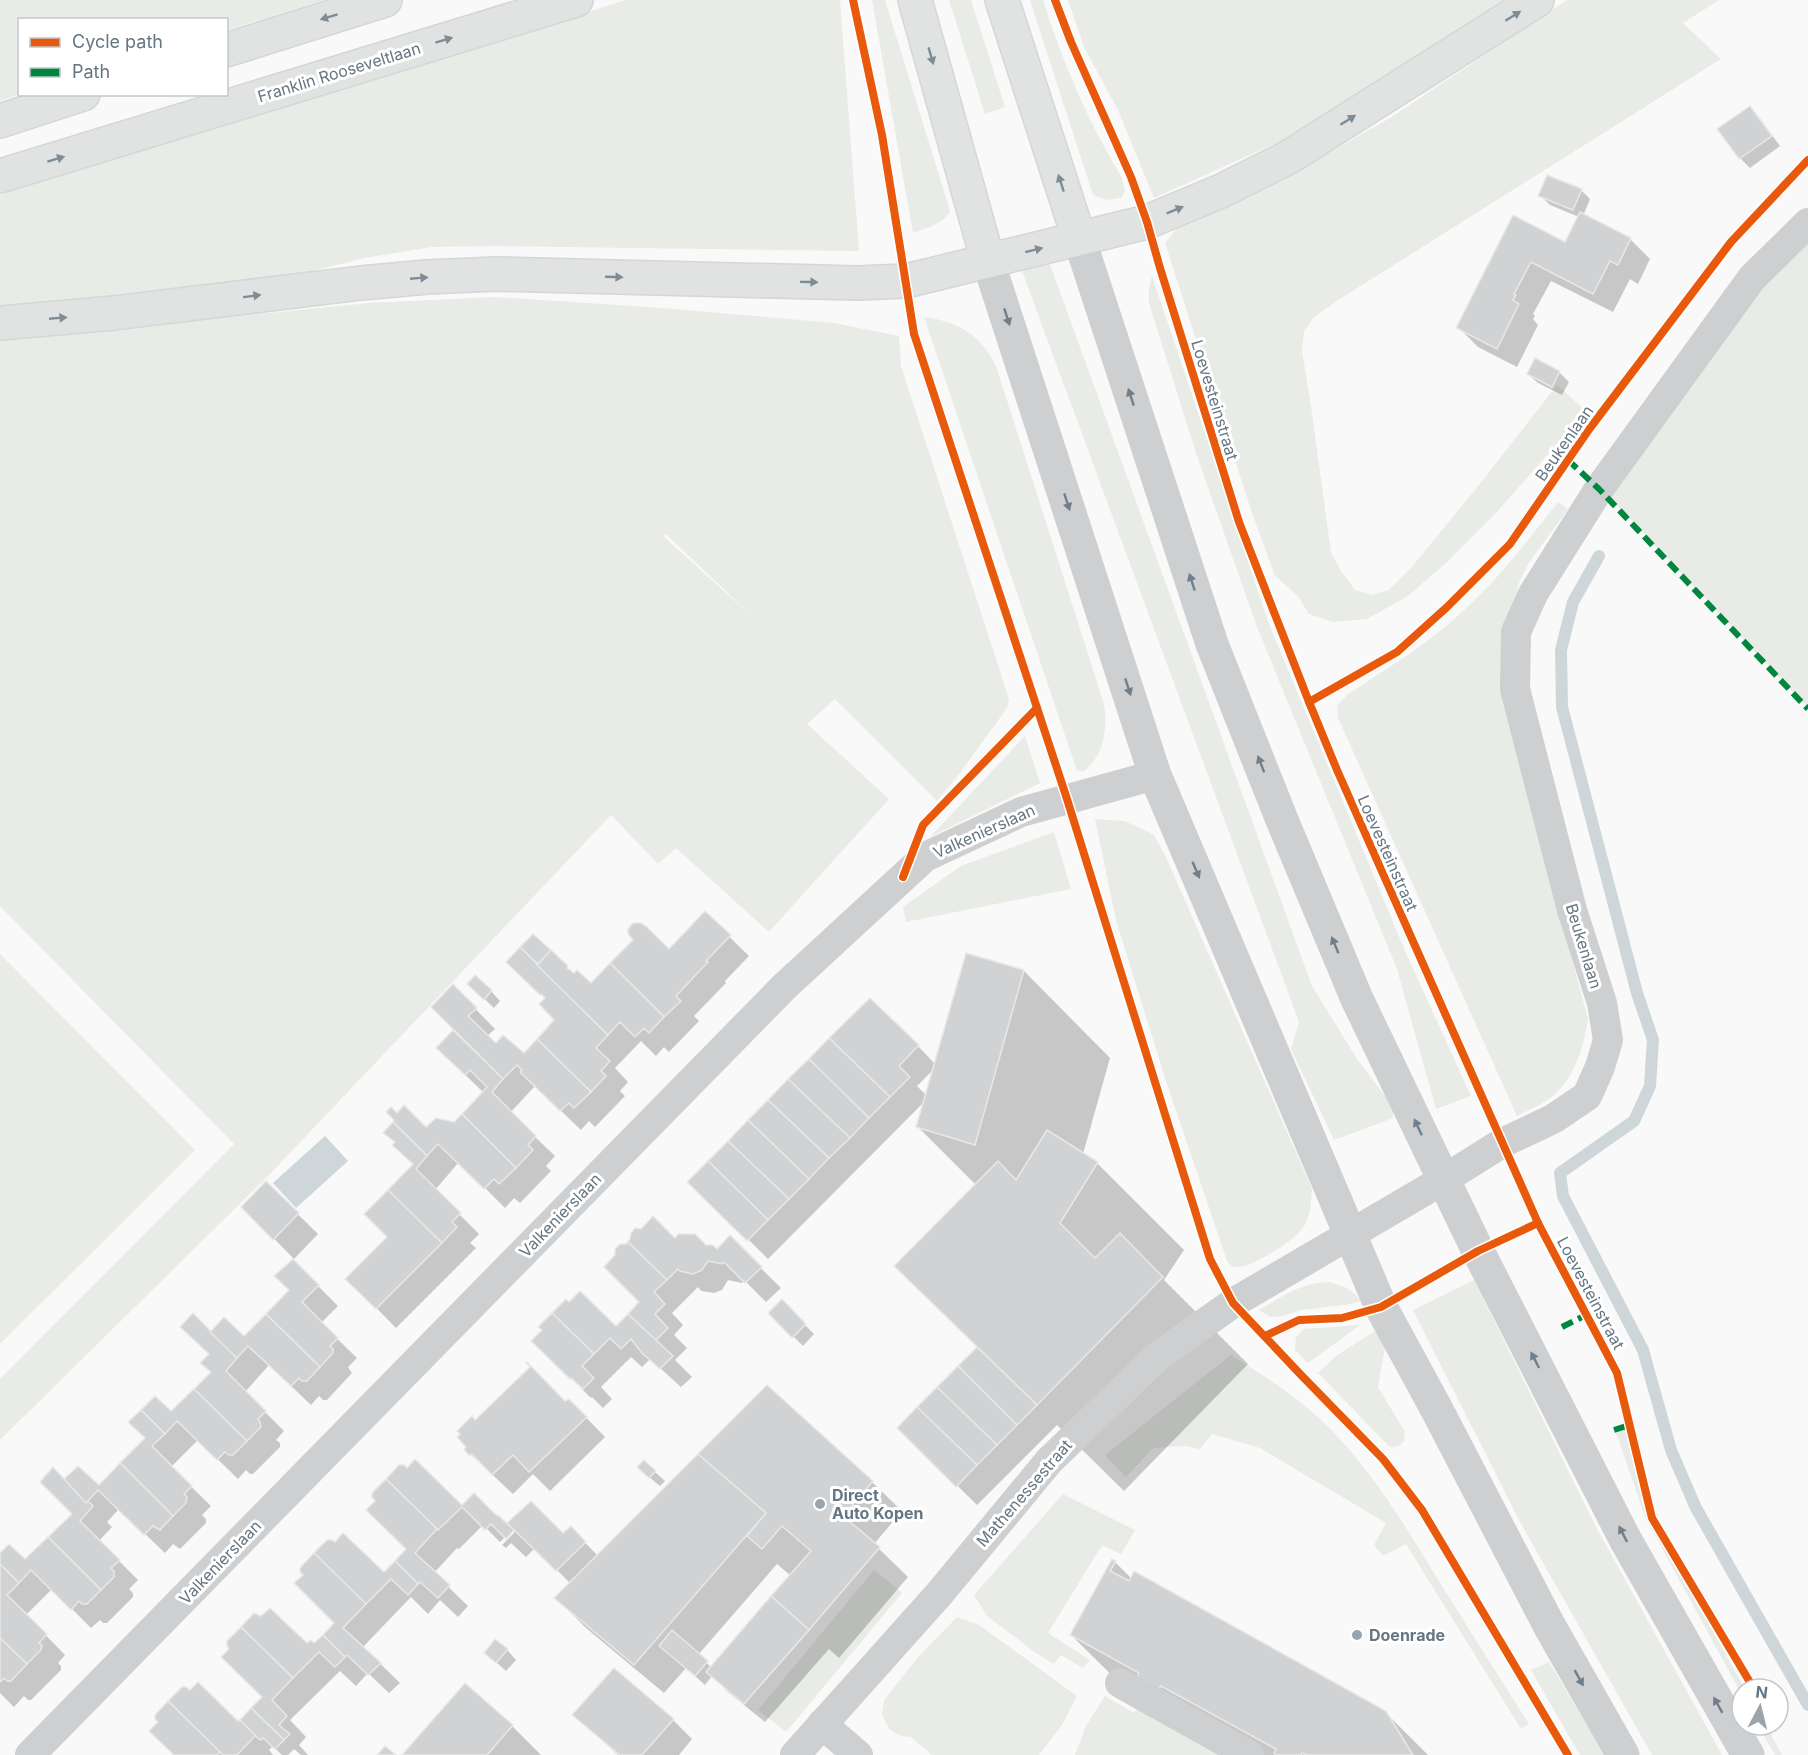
<svg xmlns="http://www.w3.org/2000/svg" width="1808" height="1755" font-family="Inter,sans-serif">
<rect width="100%" height="100%" fill="#f9f9f9"/>
<g fill="#e8ebe6" fill-rule="evenodd">
<polygon points="0,0 324,0 227,30 226,20 20,20 20,94 0,101"/>
<polygon points="626,0 840,0 859,251 498,246 432,247 365,258 279,279 0,309 0,195"/>
<path d="M872 0H885L950 211C944 224 926 228 913 233Z"/>
<polygon points="949,0 971,0 1005,107 985,114"/>
<path d="M1030 0H1043C1062 61 1089 124 1122 178L1125 191 1121 198 1106 200 1093 195Z"/>
<polygon points="1068,0 1508,0 1281,141 1154,198 1118,110 1084,47"/>
<polygon points="1567,0 1719,0 1683,23 1721,59 1335,302 1313,318 1304,332 1302,351 1311,406 1331,553 1341,571 1355,590 1372,595 1389,590 1411,568 1479,485 1557,385 1586,411 1496,513 1447,562 1408,596 1367,619 1333,622 1309,614 1298,596 1275,576 1253,516 1165,243 1178,227 1294,173 1390,118"/>
<polygon points="1808,226 1808,708 1600,487"/>
<polygon points="1048,259 1312,986 1357,1059 1393,1107 1393,1118 1334,1140 1291,1049 1299,1022 1022,271"/>
<polygon points="1152,276 1269,624 1405,951 1471,1096 1436,1109 1397,969 1257,627 1196,453 1149,303 1149,288"/>
<path d="M495 297 663 308 834 323 899 336 901 366 1009 699 1007 708 960 773 937 801 835 699 807 724 889 799 769 932 676 848 658 864 611 815 267 1177 0 1440V1379L234 1144 0 906V340L369 303ZM665 534H666L755 619 664 537Z"/>
<path d="M924 317C960 322 982 335 997 369L1104 704C1108 728 1104 756 1084 771H1077Z"/>
<path d="M1558 502 1568 509 1528 564 1520 580 1506 632 1502 696 1588 1019C1584 1046 1575 1077 1554 1095 1543 1104 1529 1110 1517 1116L1338 718 1337 706 1347 695C1386 669 1428 644 1462 612 1499 579 1528 540 1558 502Z"/>
<polygon points="1025,736 1040,783 930,837"/>
<path d="M1095 819 1124 821 1143 829 1154 835 1165 855 1312 1189C1311 1203 1311 1218 1302 1229 1295 1240 1252 1267 1239 1267 1234 1268 1230 1265 1227 1261L1165 1078 1116 920Z"/>
<polygon points="1054,832 1071,889 906,922 903,907 961,866"/>
<polygon points="0,954 195,1150 0,1344"/>
<polygon points="1474,1280 1595,1525 1722,1755 1652,1755 1520,1522 1413,1310"/>
<path d="M1329 1282C1343 1286 1352 1289 1361 1301L1351 1304 1302 1310 1283 1316 1270 1317 1259 1310C1283 1296 1300 1283 1329 1282Z"/>
<polygon points="1360,1325 1308,1363 1295,1350 1296,1337 1304,1329"/>
<polygon points="1378,1329 1386,1341 1378,1387 1405,1432 1404,1441 1399,1446 1390,1447 1318,1373 1336,1356"/>
<path d="M1231 1355C1263 1375 1293 1394 1320 1419 1367 1463 1401 1519 1434 1573 1466 1624 1497 1674 1529 1724L1521 1729 1406 1544 1383 1556 1374 1545 1386 1523 1260 1448 1212 1434 1200 1449 1185 1446 1153 1448 1126 1477 1105 1455Z"/>
<polygon points="1628,1428 1651,1520 1745,1689 1742,1689 1742,1695 1646,1519 1616,1433"/>
<polygon points="1063,1494 1135,1530 1121,1554 1102,1545 1048,1633 1090,1660 1083,1668 1061,1655 1054,1664 1033,1651 987,1616 974,1595"/>
<polygon points="874,1570 902,1593 786,1732 758,1710"/>
<polygon points="957,1617 979,1625 1077,1696 1062,1725 1039,1755 932,1755 911,1737 901,1736 890,1730 882,1715 884,1700 918,1657"/>
<polygon points="1549,1662 1605,1755 1580,1755 1531,1670"/>
<polygon points="1105,1696 1134,1713 1140,1703 1234,1755 1075,1755 1086,1726"/>
<polygon points="1758,1725 1766,1725 1782,1755 1775,1755"/>
</g>
<polygon fill="#ced6d9" points="325,1136 348,1161 296,1208 273,1183"/>
<g fill="#0003" fill-rule="evenodd">
<polygon points="1750,108 1759,117 1780,146 1750,168 1740,158 1719,130"/>
<polygon points="1581,190 1590,199 1583,216 1630,239 1650,259 1638,284 1630,279 1613,312 1551,281 1533,314 1535,316 1533,319 1538,325 1517,367 1478,347 1458,327 1514,217 1566,244 1579,217 1550,205 1540,195"/>
<polygon points="1559,372 1569,382 1562,395 1538,383 1528,374"/>
<polygon points="705,913 749,956 725,981 726,983 694,1016 699,1021 669,1052 664,1047 656,1056 641,1041 615,1068 628,1082 620,1091 625,1096 595,1127 589,1121 581,1130 535,1086 510,1113 555,1156 546,1166 551,1171 520,1203 514,1198 505,1208 459,1162 435,1190 479,1234 470,1243 476,1248 396,1328 348,1279 389,1237 414,1165 394,1145 396,1143 385,1132 396,1120 397,1115 426,1129 454,1123 484,1093 438,1048 456,1029 453,986 495,1029 487,1036 497,1045 524,1055 556,1020 546,999 508,962 533,936 574,975 591,985 669,951"/>
<path d="M967 955 1024 971 1110 1058 1083 1154 1097 1163 1184 1250 1164 1280 1248 1364 1124 1491 1057 1425 977 1505 899 1428 978 1348 976 1185 917 1126 924 1102 768 1259 690 1182 918 1046 935 1064ZM933 1070 926 1095 917 1086Z"/>
<polygon points="469,984 491,991 500,1001 494,1008"/>
<polygon points="266,1183 318,1234 294,1259 243,1207"/>
<polygon points="730,1238 781,1288 766,1302 745,1281 742,1283 728,1280 722,1290 714,1293 701,1291 698,1287 672,1313 683,1325 674,1335 687,1348 675,1360 692,1377 681,1387 650,1359 642,1367 631,1357 601,1387 612,1399 603,1408 592,1397 591,1398 533,1341 616,1328 641,1302 675,1240 705,1246 717,1251"/>
<polygon points="293,1261 338,1306 321,1323 357,1358 348,1367 352,1373 327,1400 323,1400 319,1396 311,1405 269,1365 245,1392 284,1431 276,1440 280,1443 280,1447 253,1474 250,1474 246,1470 238,1479 198,1440 171,1467 211,1506 202,1515 206,1519 206,1523 180,1549 173,1544 165,1553 119,1509 107,1522 112,1527 99,1541 138,1580 129,1589 133,1593 133,1597 107,1623 103,1623 100,1620 91,1628 52,1589 26,1615 65,1655 58,1663 61,1666 61,1670 31,1700 28,1700 24,1696 14,1707 0,1693 0,1556 25,1561 74,1514 65,1481 99,1487 212,1373 210,1355 211,1333 244,1338 291,1291"/>
<polygon points="782,1302 814,1334 803,1346 770,1313"/>
<polygon points="569,1400 605,1437 550,1491 533,1474 513,1494 466,1450 475,1422 566,1403"/>
<path d="M415 1461 462 1507 474 1495 507 1525 531 1503 563 1535 571 1528 598 1556 872 1482 902 1511 874 1544 908 1577 839 1658 829 1649 765 1722 728 1692 712 1676 705 1685 686 1668 664 1693 586 1628 556 1598 571 1584 535 1548 526 1557 511 1543 506 1548 502 1545 515 1532 512 1530 500 1542 483 1525 459 1549 457 1548 434 1573 468 1606 458 1617 440 1600 428 1614 411 1597 363 1647 400 1683 389 1693 368 1673 356 1686 340 1671 290 1720 306 1737 299 1745 308 1755H301L294 1749 288 1755H282L273 1746 269 1750 273 1755H176L238 1723 264 1697 307 1645H314L408 1549 407 1470ZM777 1564 791 1576 712 1668 698 1655Z"/>
<polygon points="644,1462 665,1481 660,1486 649,1477"/>
<polygon points="1115,1562 1132,1579 1385,1712 1428,1755 1220,1755 1144,1707 1071,1635"/>
<polygon points="507,1650 516,1660 506,1671 486,1653"/>
<polygon points="574,1715 673,1720 692,1739 679,1755 618,1755"/>
<polygon points="512,1726 541,1755 404,1755"/>
</g>
<g fill="none" stroke-linecap="round" stroke-linejoin="round">
<polyline stroke="#ced6d9" stroke-width="12" points="1599,556 1573,602 1561,650 1562,707 1637,993 1653,1040 1650,1086 1634,1121 1560,1173 1563,1196 1643,1350 1671,1450 1696,1508 1808,1705"/>
</g>
<g fill="#d0d2d3" stroke="#e8e8e8" stroke-width="1.5">
<polygon points="1750,106 1772,136 1739,159 1717,129"/>
<polygon points="1547,175 1582,189 1573,210 1538,196"/>
<polygon points="1580,212 1631,238 1618,265 1610,261 1593,294 1531,262 1514,294 1516,295 1513,300 1519,304 1497,349 1456,328 1513,215 1565,242"/>
<polygon points="1535,358 1560,371 1552,387 1527,374"/>
<polygon points="705,911 731,935 706,961 708,962 676,996 681,1001 664,1017 610,963 633,940 628,934 628,929 633,923 641,923 646,926 669,949"/>
<polygon points="533,934 551,950 538,964 520,947"/>
<polygon points="520,947 608,1035 596,1048 610,1061 601,1071 606,1076 591,1092 537,1039 554,1020 539,1004 545,998 541,994 540,995 506,962"/>
<polygon points="551,950 568,966 567,968 574,973 577,970 591,983 610,963 664,1017 649,1033 644,1028 635,1037 620,1022 608,1035 537,965"/>
<polygon points="966,953 1024,970 975,1145 916,1127"/>
<polygon points="475,975 492,990 484,1000 467,984"/>
<polygon points="453,984 477,1008 468,1016 496,1043 503,1035 524,1053 537,1039 591,1092 574,1108 569,1103 560,1111 520,1072 522,1070 517,1065 503,1079 431,1007"/>
<polygon points="870,998 919,1045 899,1066 910,1077 890,1097 829,1038"/>
<polygon points="453,1030 503,1079 492,1092 536,1136 528,1145 533,1150 516,1168 462,1114 487,1087 470,1070 465,1075 436,1048"/>
<polygon points="829,1038 890,1097 869,1118 809,1059"/>
<polygon points="809,1059 869,1118 850,1138 788,1079"/>
<polygon points="788,1079 850,1138 829,1158 768,1100"/>
<polygon points="768,1100 829,1158 809,1179 748,1120"/>
<polygon points="404,1105 426,1127 436,1118 454,1122 462,1114 516,1168 499,1184 494,1179 484,1189 438,1144 427,1156 393,1122 394,1120 386,1112 391,1107 397,1113"/>
<polygon points="748,1120 809,1179 789,1199 728,1141"/>
<polygon points="393,1122 427,1156 416,1169 461,1213 452,1222 457,1227 442,1243 388,1190 413,1164 392,1145 395,1142 383,1133"/>
<polygon points="1047,1130 1098,1162 1060,1223 1095,1258 1120,1233 1163,1277 1037,1405 894,1266 998,1161 1016,1180"/>
<polygon points="728,1141 789,1199 768,1220 708,1161"/>
<polygon points="708,1161 768,1220 747,1241 687,1182"/>
<polygon points="266,1181 299,1213 273,1240 241,1207"/>
<polygon points="388,1190 442,1243 376,1309 345,1279 387,1237 364,1214"/>
<polygon points="653,1216 675,1238 678,1234 695,1234 706,1245 713,1245 717,1249 730,1235 762,1267 745,1283 724,1262 722,1264 708,1261 702,1270 693,1274 680,1271 678,1269 667,1280 628,1242 630,1239 631,1233 635,1228 641,1229"/>
<polygon points="628,1242 667,1280 654,1292 665,1304 655,1314 668,1328 655,1341 628,1314 639,1302 604,1267 615,1255 615,1249 620,1244 626,1244"/>
<polygon points="293,1259 319,1285 302,1302 338,1338 330,1346 333,1349 333,1353 320,1367 266,1314 289,1290 274,1276"/>
<polygon points="580,1291 616,1326 628,1314 673,1356 660,1369 642,1353 631,1339 621,1349 610,1338 594,1354 552,1313 566,1299 569,1302"/>
<polygon points="782,1299 806,1324 792,1338 768,1313"/>
<polygon points="193,1313 237,1358 226,1371 266,1411 258,1419 260,1422 261,1427 247,1441 194,1389 211,1372 200,1363 209,1354 180,1327"/>
<polygon points="552,1313 594,1354 582,1366 594,1378 583,1389 571,1378 570,1379 531,1341 542,1330 538,1327"/>
<polygon points="266,1314 320,1367 307,1381 302,1381 299,1378 291,1386 248,1346 237,1358 210,1332 224,1317 244,1336"/>
<polygon points="977,1347 1037,1405 1017,1425 958,1366"/>
<polygon points="527,1362 565,1401 569,1399 587,1417 529,1472 513,1455 492,1475 472,1454 470,1456 464,1450 466,1447 457,1437 460,1434 457,1431 472,1416 475,1420 530,1367 526,1363"/>
<polygon points="958,1366 1017,1425 997,1445 937,1387"/>
<polygon points="767,1385 873,1481 843,1516 880,1547 809,1630 771,1596 811,1551 782,1526 762,1549 747,1536 766,1513 698,1454"/>
<polygon points="937,1387 997,1445 977,1465 917,1407"/>
<polygon points="194,1389 247,1441 233,1455 229,1455 225,1452 217,1460 177,1421 165,1434 141,1410 155,1396 171,1411"/>
<polygon points="917,1407 977,1465 956,1487 897,1428"/>
<polygon points="141,1410 165,1434 152,1446 192,1486 184,1494 187,1497 186,1503 173,1516 120,1463 145,1438 128,1422"/>
<polygon points="698,1454 766,1513 634,1665 554,1598"/>
<polygon points="415,1459 462,1505 474,1493 497,1516 498,1515 514,1530 506,1539 491,1524 485,1530 462,1507 438,1530 437,1529 386,1479 399,1465 404,1465 407,1468"/>
<polygon points="644,1460 656,1471 649,1478 637,1467"/>
<polygon points="120,1463 173,1516 160,1530 153,1526 144,1535 98,1490 86,1503 63,1480 78,1466 99,1485"/>
<polygon points="53,1467 86,1503 88,1501 93,1506 80,1521 120,1560 111,1568 114,1571 114,1577 101,1590 48,1537 72,1514 40,1482"/>
<polygon points="386,1479 437,1529 415,1553 450,1585 438,1598 420,1582 418,1584 395,1561 406,1549 366,1510 375,1501 372,1497 372,1493"/>
<polygon points="531,1501 563,1533 571,1526 586,1542 556,1571 507,1523"/>
<polygon points="343,1533 384,1572 395,1561 418,1584 408,1595 391,1579 366,1604 314,1553 327,1540 332,1540 335,1542"/>
<polygon points="48,1537 101,1590 87,1604 82,1604 79,1601 71,1610 31,1570 19,1583 0,1564 0,1553 9,1544 25,1559"/>
<polygon points="314,1553 366,1604 343,1628 381,1663 368,1675 347,1655 345,1657 323,1635 334,1623 294,1583 303,1575 300,1572 300,1568"/>
<polygon points="1112,1559 1116,1561 1110,1571 1129,1581 1134,1571 1386,1711 1413,1755 1306,1755 1302,1753 1301,1755 1276,1755 1274,1753 1276,1749 1161,1686 1158,1690 1137,1678 1139,1673 1070,1635"/>
<polygon points="0,1564 19,1583 7,1595 47,1634 39,1643 42,1645 41,1650 27,1664 0,1638"/>
<polygon points="771,1596 809,1630 744,1704 706,1672"/>
<polygon points="270,1608 307,1643 311,1640 314,1643 323,1635 345,1657 335,1667 319,1652 293,1678 241,1627 254,1613 261,1616"/>
<polygon points="241,1627 293,1678 272,1700 287,1716 279,1725 290,1734 284,1740 251,1708 262,1697 221,1657 229,1649 227,1646 227,1641"/>
<polygon points="672,1630 708,1661 695,1676 659,1646"/>
<polygon points="0,1638 27,1664 11,1681 7,1681 4,1678 0,1682"/>
<polygon points="495,1639 508,1649 496,1663 484,1653"/>
<polygon points="614,1668 674,1719 642,1755 620,1755 572,1715"/>
<polygon points="198,1682 238,1721 240,1720 256,1735 237,1755 223,1755 168,1701 182,1687 186,1687 190,1690"/>
<polygon points="465,1683 513,1725 487,1755 402,1755"/>
<polygon points="168,1701 220,1752 217,1755 174,1755 149,1731 158,1722 155,1719 155,1715"/>
<polygon points="251,1708 284,1740 275,1749 263,1738 260,1740 240,1720"/>
<polygon points="385,1746 396,1755 377,1755"/>
</g>
<g fill="none" stroke-linecap="round" stroke-linejoin="round">
<g stroke="#d5d6d7" stroke-width="36">
<g id="secondary">
<polyline points="915,0 988,261"/>
<polyline points="1002,0 1079,238"/>
</g>
</g>
<g stroke="#d5d6d7" stroke-width="36">
<g id="primary">
<polyline points="226,50 385,0"/>
<polyline points="0,121 83,94"/>
<polyline points="0,176 576,0"/>
<polyline points="0,323 114,313 361,283 427,277 495,274 858,283 906,281 1147,222 1221,191 1289,157 1537,0"/>
</g>
</g>
<g stroke="#cecfd0" stroke-width="30">
<polyline points="1120,1683 1249,1755"/>
<polyline points="822,1724 858,1755"/>
<polyline points="30,1755 785,986 925,857 1021,812 1155,775"/>
<polyline points="795,1755 940,1593 1049,1461 1157,1357 1233,1303 1443,1180 1502,1143 1553,1119 1587,1096 1600,1067 1608,1040 1602,1003 1572,910 1515,689 1516,632 1533,594 1599,489 1752,278 1808,223"/>
</g>
<g stroke="#cecfd0" stroke-width="33">
<polyline points="1079,238 1212,644 1282,820 1357,999 1478,1251 1625,1539 1748,1755"/>
<polyline points="988,261 1155,775 1381,1307 1436,1408 1550,1627 1623,1755"/>
</g>
<use href="#secondary" stroke="#e1e2e2" stroke-width="33"/>
<use href="#primary" stroke="#e1e2e2" stroke-width="33"/>
<g stroke="#00873e" stroke-width="6" stroke-dasharray="12 6" stroke-linecap="butt">
<polyline points="1568,460 1599,489 1808,709"/>
<polyline points="1562,1327 1588,1314"/>
<polyline points="1614,1430 1630,1425"/>
</g>
<g stroke="#fff" stroke-width="11">
<g id="cycleway">
<polyline points="853,0 882,135 914,334 1067,799 1210,1259 1233,1303 1302,1376 1383,1459 1422,1510 1568,1755"/>
<polyline points="1055,0 1071,42 1131,177 1147,222 1160,268 1239,522 1309,702 1337,770 1538,1223 1617,1373 1652,1518 1754,1689"/>
<polyline points="1309,702 1397,652 1446,608 1510,544 1590,428 1731,242 1808,160"/>
<polyline points="903,877 923,825 1037,708"/>
<polyline points="1265,1336 1299,1320 1342,1318 1381,1307 1478,1251 1538,1223"/>
</g>
</g>
<use href="#cycleway" stroke="#e8590c" stroke-width="8"/>
</g>
<defs><path id="oneway-solid" d="M-6-.8H1V-3.2L6.5 0L1 3.2V.8H-6Z" transform="scale(1.5)"/></defs>
<g fill="#7e8c96">
<use href="#oneway-solid" transform="translate(1513 16) rotate(-32)"/>
<use href="#oneway-solid" transform="translate(329 17) rotate(163)"/>
<use href="#oneway-solid" transform="translate(444 40) rotate(-17)"/>
<use href="#oneway-solid" transform="translate(931 56) rotate(74)"/>
<use href="#oneway-solid" transform="translate(1348 120) rotate(-32)"/>
<use href="#oneway-solid" transform="translate(56 159) rotate(-17)"/>
<use href="#oneway-solid" transform="translate(1061 183) rotate(-108)"/>
<use href="#oneway-solid" transform="translate(1175 210) rotate(-22)"/>
<use href="#oneway-solid" transform="translate(1034 250) rotate(-14)"/>
<use href="#oneway-solid" transform="translate(614 277) rotate(2)"/>
<use href="#oneway-solid" transform="translate(419 278) rotate(-5)"/>
<use href="#oneway-solid" transform="translate(809 282) rotate(1)"/>
<use href="#oneway-solid" transform="translate(252 296) rotate(-7)"/>
<use href="#oneway-solid" transform="translate(58 318) rotate(-5)"/>
</g>
<g fill="#707f8b">
<use href="#oneway-solid" transform="translate(1007 317) rotate(72)"/>
<use href="#oneway-solid" transform="translate(1131 397) rotate(-108)"/>
<use href="#oneway-solid" transform="translate(1067 502) rotate(72)"/>
<use href="#oneway-solid" transform="translate(1192 582) rotate(-108)"/>
<use href="#oneway-solid" transform="translate(1128 687) rotate(72)"/>
<use href="#oneway-solid" transform="translate(1261 764) rotate(-111)"/>
<use href="#oneway-solid" transform="translate(1196 870) rotate(67)"/>
<use href="#oneway-solid" transform="translate(1335 945) rotate(-113)"/>
<use href="#oneway-solid" transform="translate(1418 1127) rotate(-115)"/>
<use href="#oneway-solid" transform="translate(1535 1360) rotate(-117)"/>
<use href="#oneway-solid" transform="translate(1623 1534) rotate(-117)"/>
<use href="#oneway-solid" transform="translate(1579 1678) rotate(61)"/>
<use href="#oneway-solid" transform="translate(1718 1705) rotate(-119)"/>
</g>
<g fill="#99a4ac" stroke="#fff" stroke-width="2">
<circle cx="820" cy="1504" r="6"/>
<circle cx="1357" cy="1635" r="6"/>
</g>
<g text-anchor="middle" dominant-baseline="central" stroke-width="6" stroke-linejoin="round" paint-order="stroke">
<g font-size="16" fill="#657683" stroke="#fff">
<text transform="translate(339 72) rotate(-17)">Franklin Rooseveltlaan</text>
<text transform="translate(1215 400) rotate(73)">Loevesteinstraat</text>
<text transform="translate(1564 443) rotate(-55)">Beukenlaan</text>
<text transform="translate(984 831) rotate(-24)">Valkenierslaan</text>
<text transform="translate(1388 853) rotate(66)">Loevesteinstraat</text>
<text transform="translate(1584 946) rotate(73)">Beukenlaan</text>
<text transform="translate(560 1215) rotate(-46)">Valkenierslaan</text>
<text transform="translate(1591 1293) rotate(62)">Loevesteinstraat</text>
<text transform="translate(1024 1493) rotate(-49)">Mathenessestraat</text>
<text transform="translate(220 1562) rotate(-46)">Valkenierslaan</text>
</g>
<g font-size="16" font-weight="bold" fill="#657683" stroke="#fff" text-anchor="start">
<text x="832" y="1495">Direct<tspan x="832" dy="18">Auto Kopen</tspan></text>
<text x="1369" y="1635">Doenrade</text>
</g>
</g>
<rect x="18" y="18" width="210" height="78" fill="#ffffff" stroke="#c1c8cd" stroke-width="1.5"/>
<rect x="30" y="38" width="30" height="9" fill="#e8590c" stroke="#c1c8cd" stroke-width="1.5"/>
<text x="72" y="48" font-size="18" fill="#657683">Cycle path</text>
<rect x="30" y="68" width="30" height="9" fill="#00873e" stroke="#c1c8cd" stroke-width="1.5"/>
<text x="72" y="78" font-size="18" fill="#657683">Path</text>
<g transform="translate(1760 1707) rotate(7)"><circle r="28" fill="#ffffff" stroke="#c1c8cd" stroke-width="1.5"/>
<path d="M0-4.5L10 22L0 15L-10 22Z" fill="#99a4ac"/>
<text y="-9" font-size="16" font-weight="bold" text-anchor="middle" fill="#657683">N</text>
</g>
</svg>
